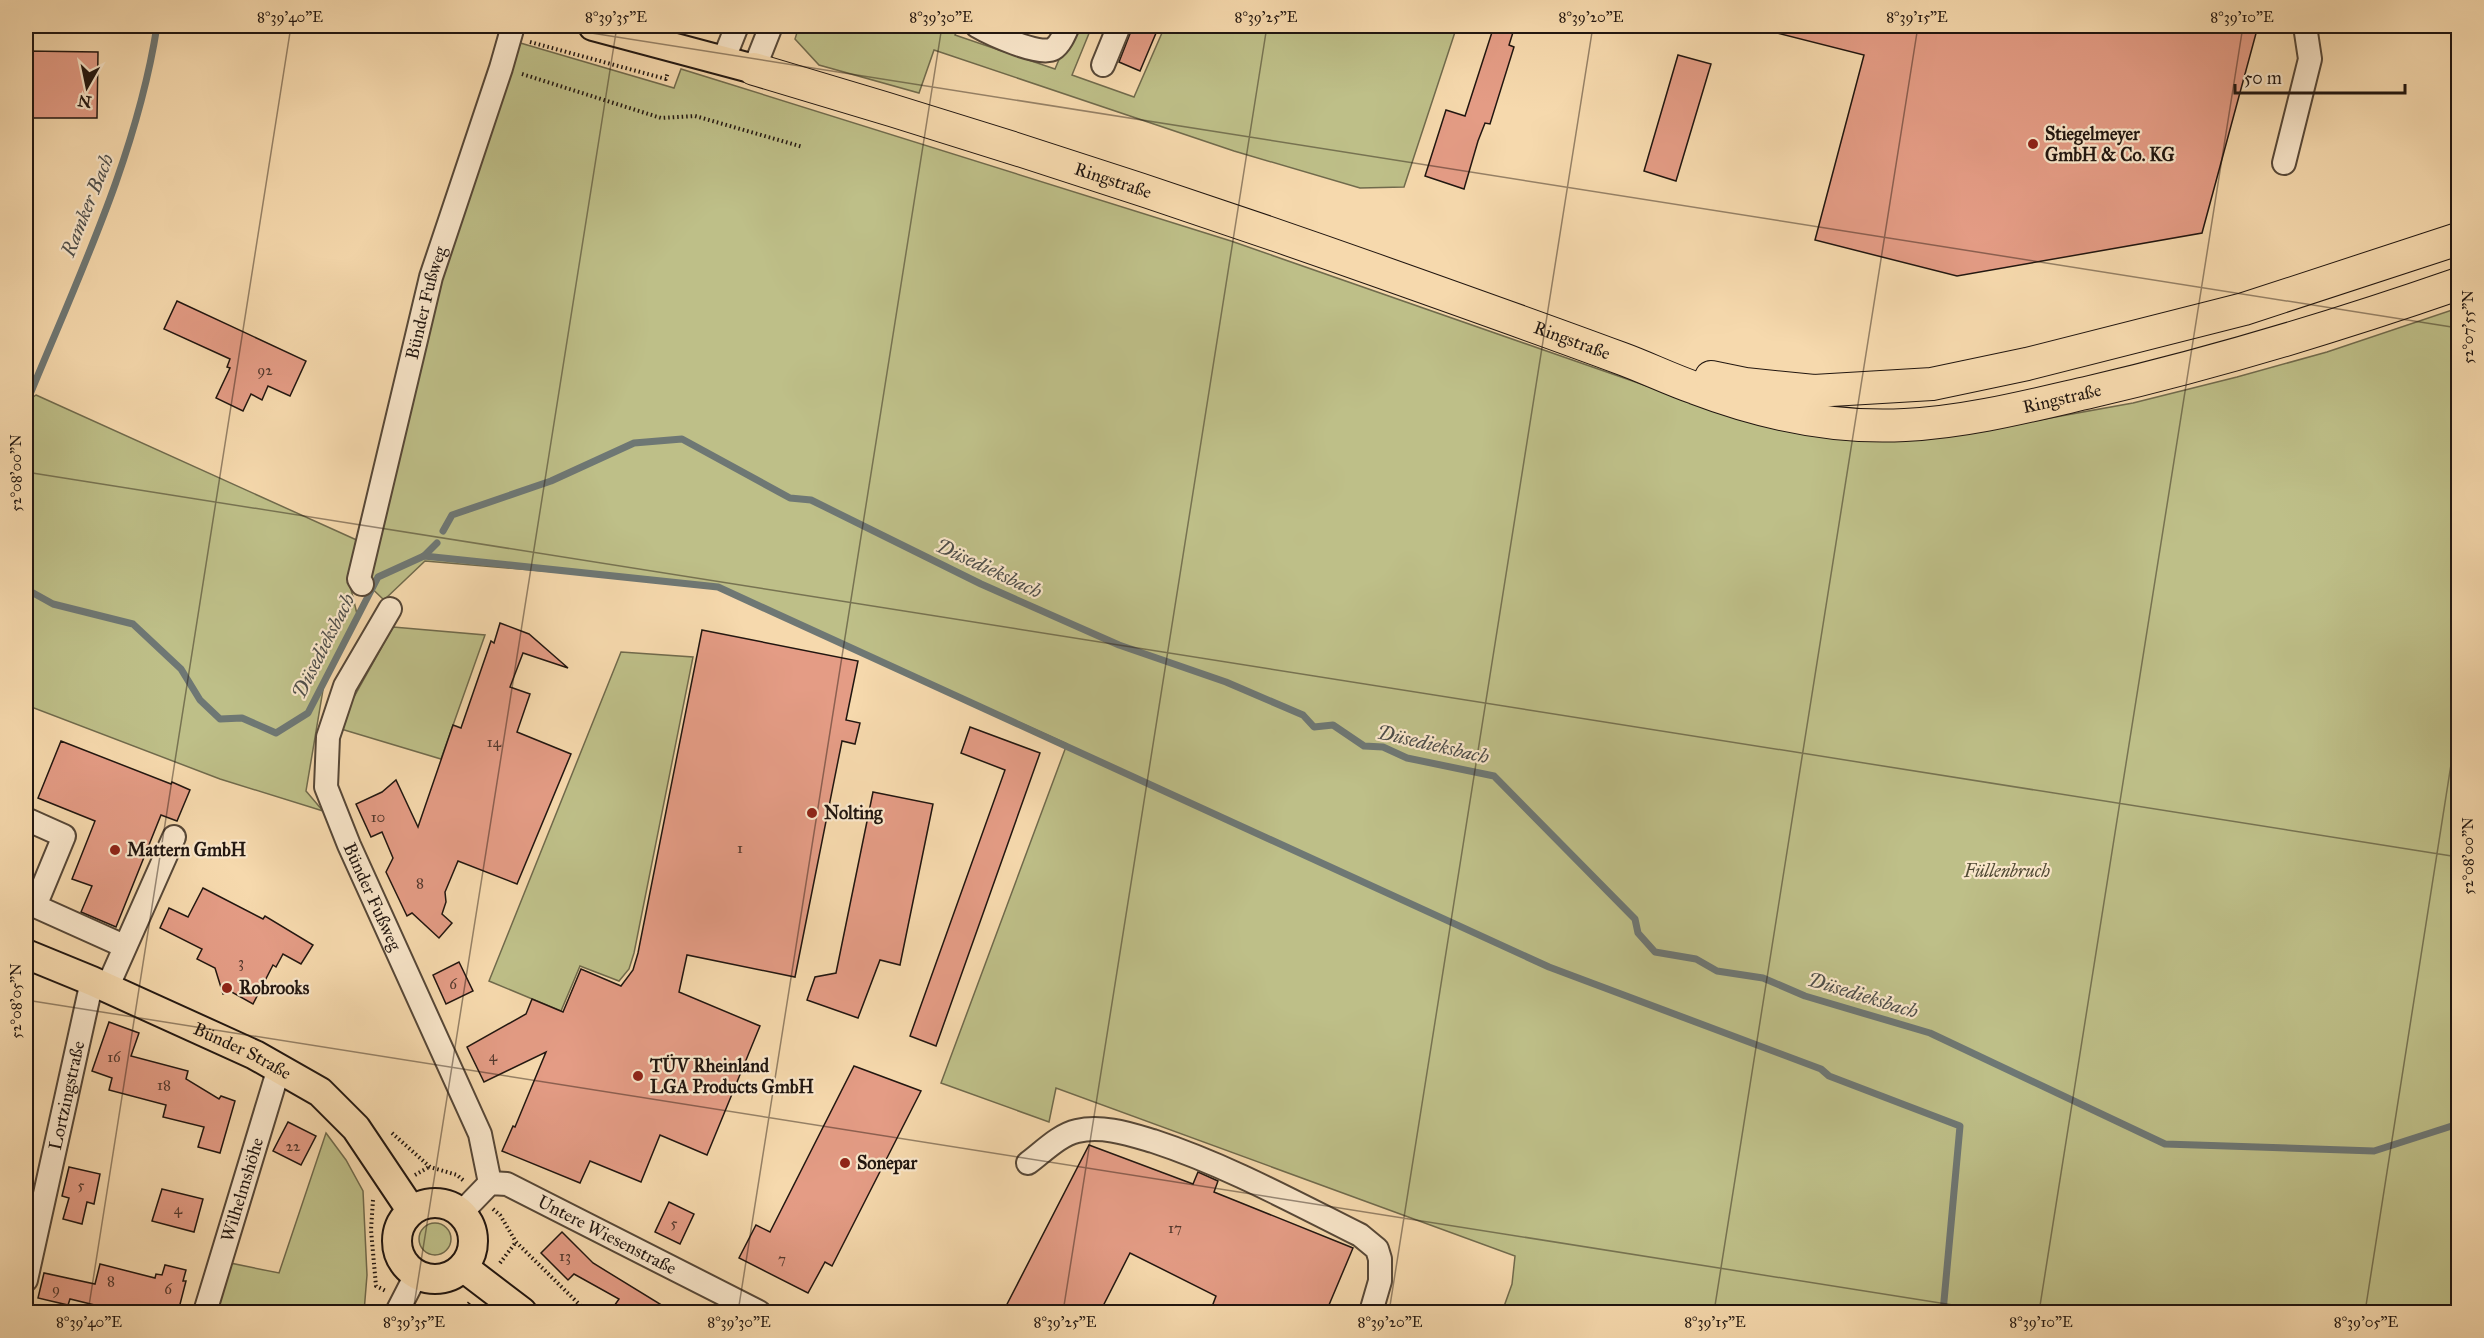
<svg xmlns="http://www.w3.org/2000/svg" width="2484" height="1338" font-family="'IM FELL Great Primer',serif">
<rect width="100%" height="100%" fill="#f6d9ad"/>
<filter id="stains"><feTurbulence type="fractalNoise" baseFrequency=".00333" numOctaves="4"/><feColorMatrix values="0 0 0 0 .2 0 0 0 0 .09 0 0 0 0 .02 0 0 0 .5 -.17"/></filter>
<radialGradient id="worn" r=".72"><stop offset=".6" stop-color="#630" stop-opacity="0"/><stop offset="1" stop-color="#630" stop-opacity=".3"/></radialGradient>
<g fill="#bebf88" stroke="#706a4c" stroke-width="1.5">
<polygon points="799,26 958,26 955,35 1055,69 1073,26 1092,26 1072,75 1134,97 1165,26 1457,26 1404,187 1360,188 1234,151 934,50 919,93 819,65 795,39"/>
<polygon points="517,42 674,88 681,69 723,82 1231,241 1687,400 2016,424 2133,403 2237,377 2327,352 2458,308 2458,1127 2456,1160 2458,1159 2458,1312 1502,1312 1512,1284 1515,1256 1056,1088 1049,1122 941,1083 1067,744 719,586 425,561 384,600 362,579 437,279"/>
<polygon points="36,395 361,542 348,577 358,618 325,678 306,791 323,811 220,779 26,705 26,402"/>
<polygon points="393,627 485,635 441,759 341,729 349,706"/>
<polygon points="621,652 693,657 634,953 629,969 619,981 580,966 561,1011 489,981"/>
<polygon points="326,1133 346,1160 363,1191 367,1275 364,1312 217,1312 230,1263 279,1273"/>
<circle cx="435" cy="1239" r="16"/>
</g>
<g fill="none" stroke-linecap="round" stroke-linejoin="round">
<g stroke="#6e7774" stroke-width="7">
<path d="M31 392C80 273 137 154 157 26"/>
<polyline points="443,531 452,515 551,481 634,443 682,439 790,498 811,500 981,584 1119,645 1226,682 1303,715 1314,727 1333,725 1364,746 1383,747 1407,758 1494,776 1635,919 1638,933 1655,952 1696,959 1717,971 1763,978 1805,996 1930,1033 2165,1144 2374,1151 2458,1124"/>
<polyline points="424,556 718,587 1549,967 1821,1069 1829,1076 1960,1126 1943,1312"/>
<polyline points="26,589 53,604 133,624 181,669 200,700 220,719 242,718 276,733 308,713 378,577 424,556 437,543"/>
</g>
</g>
<g fill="#e49c85" stroke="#211610" stroke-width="1.5">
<polygon points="1133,26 1159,26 1140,71 1119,62"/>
<polygon points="1494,26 1515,26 1509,45 1514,47 1490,124 1485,123 1478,141 1464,189 1425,176 1446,110 1465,116"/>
<polygon points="1774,26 2258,26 2202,233 1957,276 1815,240 1864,55 1773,32"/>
<polygon points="26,51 98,52 97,118 26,118"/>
<polygon points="1678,55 1711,64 1676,181 1644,171"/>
<polygon points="177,301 306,361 290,396 268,386 262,400 251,394 243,411 216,398 230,368 227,367 230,359 164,329"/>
<polygon points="500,623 529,634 568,668 523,653 510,687 530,694 517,732 571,754 517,884 458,861 445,892 446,902 442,914 452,923 439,938 412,913 407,916 386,872 393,858 382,832 371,837 356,804 382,792 396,780 418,827 453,725 461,728 491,641 494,643"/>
<polygon points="702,630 858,661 846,720 860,723 855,744 842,741 795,977 687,955 679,992 760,1026 707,1155 660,1135 641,1182 590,1161 580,1183 502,1151 513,1126 515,1127 546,1052 484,1082 467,1047 526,1014 532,999 563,1012 581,969 621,986 633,970 638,953"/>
<polygon points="970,727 1040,753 936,1046 910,1036 1005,770 961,753"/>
<polygon points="61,741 171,784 172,782 190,790 177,821 161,815 116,927 81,912 92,886 72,879 95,821 38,798"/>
<polygon points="873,792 933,804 900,965 880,960 858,1018 807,1000 815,977 836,973"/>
<polygon points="203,888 263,919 265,916 313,945 301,964 283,954 276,967 273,965 253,1004 230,991 223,994 215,968 197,959 202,949 160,928 169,908 188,917"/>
<polygon points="459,962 473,991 446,1004 433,975"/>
<polygon points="109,1022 139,1033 131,1056 188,1071 186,1079 219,1099 221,1096 235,1101 220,1153 198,1147 204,1127 163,1117 166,1105 109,1090 112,1078 92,1071"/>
<polygon points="854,1066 921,1091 832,1266 825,1262 808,1293 739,1258 756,1225 770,1232"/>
<polygon points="288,1122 316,1136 301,1165 273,1151"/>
<polygon points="1089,1145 1193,1184 1198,1172 1218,1181 1214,1192 1353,1248 1326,1312 1210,1312 1216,1296 1130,1253 1100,1312 1003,1312"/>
<polygon points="69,1167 100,1174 94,1204 87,1202 82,1224 63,1219 69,1198 62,1196"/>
<polygon points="162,1189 203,1199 194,1232 152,1221"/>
<polygon points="669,1202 694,1214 680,1244 655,1232"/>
<polygon points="562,1232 593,1263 673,1312 610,1312 619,1299 574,1274 568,1280 541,1253"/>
<polygon points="100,1264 155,1278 156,1274 162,1275 165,1265 186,1270 183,1281 186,1281 178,1312 123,1312 70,1299 68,1305 38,1298 44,1273 95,1284"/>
</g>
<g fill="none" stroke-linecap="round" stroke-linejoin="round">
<g stroke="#564737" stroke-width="26">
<g id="minor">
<path d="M977 26C989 33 1040 57 1053 49 1060 45 1065 33 1068 26"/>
<polyline points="723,61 737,26"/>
<polyline points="1103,65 1119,26"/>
<polyline points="754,69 771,26"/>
<polyline points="2284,163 2310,59 2305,26"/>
<path id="s1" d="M362 584 359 579 431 277 501 68 513 26"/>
<path id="s2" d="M390 609 345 686 328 737 326 787 349 845 480 1134 490 1183"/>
<polyline points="26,819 64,836 35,906 26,902"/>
<polyline points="35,906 124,946"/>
<polyline points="107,988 174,837"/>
<path d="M1028 1163C1043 1152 1059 1135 1077 1131 1102 1125 1129 1134 1153 1141 1226 1165 1292 1201 1360 1235L1377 1249 1380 1259V1281L1371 1312"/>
<path id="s3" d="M461 1213 490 1183 507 1184 759 1312"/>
<path id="s4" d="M26 1280 92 981"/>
<path id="s5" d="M205 1312 279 1068"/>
<polyline points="397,1312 416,1275"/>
</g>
</g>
<g stroke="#211610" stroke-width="32">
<g id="major">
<polyline points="593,26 754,69"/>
<path id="s6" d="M26 954 92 981 255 1055 320 1092 356 1128 411 1210"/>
<circle cx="435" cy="1241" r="38"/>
<polyline points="463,1267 522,1312"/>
</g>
</g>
<g stroke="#211610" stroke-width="34">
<g id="highway">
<path id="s7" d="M754 69C966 131 1176 199 1384 273 1463 301 1542 329 1620 358 1645 367 1669 379 1695 388 1761 413 1833 429 1905 425 1967 422 2029 406 2090 392 2215 363 2337 326 2458 284"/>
<polyline points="1711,377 1745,384 1814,391 1932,384 2027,364 2244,309 2458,239"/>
</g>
</g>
<g stroke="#211610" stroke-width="4" stroke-dasharray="1.5 3" stroke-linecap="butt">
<polyline points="530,42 666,79 668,72"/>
<polyline points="522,74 661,118 695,116 803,147"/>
<polyline points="392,1133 430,1167 457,1175 464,1181"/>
<polyline points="415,1175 429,1167"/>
<polyline points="373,1200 371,1230 376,1286 386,1291"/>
<polyline points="493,1209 500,1215 516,1242 587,1312"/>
<polyline points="500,1263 516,1242"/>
<polyline points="463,1311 470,1302"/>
<polyline points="449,1312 464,1312"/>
</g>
<use href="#minor" stroke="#f9e6ca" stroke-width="22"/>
<use href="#major" stroke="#f6d9ad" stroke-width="28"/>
<use href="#highway" stroke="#f6d9ad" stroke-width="32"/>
</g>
<path fill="none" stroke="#211610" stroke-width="1.5" stroke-opacity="0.45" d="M547 26 2458 328M26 472 2458 857M26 1000 1997 1312M88 1312 291 26M413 1312 617 26M738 1312 942 26M1063 1312 1267 26M1389 1312 1593 26M1714 1312 1918 26M2039 1312 2243 26M2365 1312 2458 720"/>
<g fill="#8f2418" stroke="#f9e6ca" stroke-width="2">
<circle cx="2033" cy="144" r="6"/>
<circle cx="812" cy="813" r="6"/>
<circle cx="115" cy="850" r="6"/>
<circle cx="227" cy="988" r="6"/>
<circle cx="638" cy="1076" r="6"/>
<circle cx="845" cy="1163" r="6"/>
</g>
<g text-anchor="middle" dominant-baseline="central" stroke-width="4.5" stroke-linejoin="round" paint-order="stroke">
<g font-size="15" fill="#52382d">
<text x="265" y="370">92</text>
<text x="494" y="742">14</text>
<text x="378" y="817">10</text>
<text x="740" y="848">1</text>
<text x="420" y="883">8</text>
<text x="241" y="962">3</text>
<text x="453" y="984">6</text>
<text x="493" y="1056">4</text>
<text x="114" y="1057">16</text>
<text x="164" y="1085">18</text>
<text x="293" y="1146">22</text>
<text x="81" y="1185">5</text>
<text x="178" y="1209">4</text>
<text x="674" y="1223">5</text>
<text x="1175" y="1228">17</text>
<text x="565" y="1256">13</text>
<text x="782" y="1259">7</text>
<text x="111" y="1281">8</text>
<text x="56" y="1289">9</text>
<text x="168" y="1289">6</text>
</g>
<g font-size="18" font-weight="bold" fill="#211610" stroke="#f9e6ca" text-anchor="start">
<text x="2045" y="134">Stiegelmeyer<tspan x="2045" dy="21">GmbH &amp; Co. KG</tspan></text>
<text x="824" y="813">Nolting</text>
<text x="127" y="850">Mattern GmbH</text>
<text x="239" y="988">Robrooks</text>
<text x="650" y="1066">TÜV Rheinland<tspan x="650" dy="21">LGA Products GmbH</tspan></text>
<text x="857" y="1163">Sonepar</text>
</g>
<g font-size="18" fill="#211610" stroke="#f9e6ca">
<text stroke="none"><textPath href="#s7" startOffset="376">Ringstraße</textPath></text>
<text stroke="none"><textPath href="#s1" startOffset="290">Bünder Fußweg</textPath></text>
<text stroke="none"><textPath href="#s7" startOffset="862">Ringstraße</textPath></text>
<text stroke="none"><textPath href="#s7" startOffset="1368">Ringstraße</textPath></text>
<text stroke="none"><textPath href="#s2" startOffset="312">Bünder Fußweg</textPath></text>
<text stroke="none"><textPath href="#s6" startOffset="237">Bünder Straße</textPath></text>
<text stroke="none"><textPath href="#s4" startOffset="189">Lortzingstraße</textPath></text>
<text stroke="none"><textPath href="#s5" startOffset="128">Wilhelmshöhe</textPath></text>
<text stroke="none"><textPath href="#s3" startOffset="171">Untere Wiesenstraße</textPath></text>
</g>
<g font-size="18" font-style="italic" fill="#504934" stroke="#f9e6ca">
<text x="2007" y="871">Füllenbruch</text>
</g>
<g font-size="20" font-style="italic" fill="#4e4e4a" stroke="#f9e6ca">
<text transform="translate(87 205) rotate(-68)">Ramker Bach</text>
<text transform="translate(989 568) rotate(25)">Düsedieksbach</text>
<text transform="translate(323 646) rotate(-63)">Düsedieksbach</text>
<text transform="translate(1433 744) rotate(13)">Düsedieksbach</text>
<text transform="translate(1863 995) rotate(17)">Düsedieksbach</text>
</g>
</g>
<rect width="2484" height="1338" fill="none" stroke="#f6d9ad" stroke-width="66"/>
<g transform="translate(87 87) rotate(189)" stroke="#f9e6ca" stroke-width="4.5" paint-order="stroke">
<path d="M0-4.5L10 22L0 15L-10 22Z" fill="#211610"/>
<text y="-9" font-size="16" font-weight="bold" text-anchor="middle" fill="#211610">N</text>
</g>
<path d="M2235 84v9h170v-9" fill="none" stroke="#211610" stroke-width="3"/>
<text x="2244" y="84" font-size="18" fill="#211610" stroke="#f9e6ca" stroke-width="4.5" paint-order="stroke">50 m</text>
<rect x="33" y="33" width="2418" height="1272" fill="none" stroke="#211610" stroke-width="2"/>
<g font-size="15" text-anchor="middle" fill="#211610">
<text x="290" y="22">8°39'40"E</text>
<text x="616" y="22">8°39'35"E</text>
<text x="941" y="22">8°39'30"E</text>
<text x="1266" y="22">8°39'25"E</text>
<text x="1591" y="22">8°39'20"E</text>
<text x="1917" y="22">8°39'15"E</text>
<text x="2242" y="22">8°39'10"E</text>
<text transform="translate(2468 327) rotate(-90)" y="5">52°07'55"N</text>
<text transform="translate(16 473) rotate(-90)" y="5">52°08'00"N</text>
<text transform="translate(2468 856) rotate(-90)" y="5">52°08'00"N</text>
<text transform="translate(16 1001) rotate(-90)" y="5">52°08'05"N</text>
<text x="89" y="1327">8°39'40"E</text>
<text x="414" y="1327">8°39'35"E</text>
<text x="739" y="1327">8°39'30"E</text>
<text x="1065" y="1327">8°39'25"E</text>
<text x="1390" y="1327">8°39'20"E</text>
<text x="1715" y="1327">8°39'15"E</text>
<text x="2041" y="1327">8°39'10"E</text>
<text x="2366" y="1327">8°39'05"E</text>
</g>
<rect width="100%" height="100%" filter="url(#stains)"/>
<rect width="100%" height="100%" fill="url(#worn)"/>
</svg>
